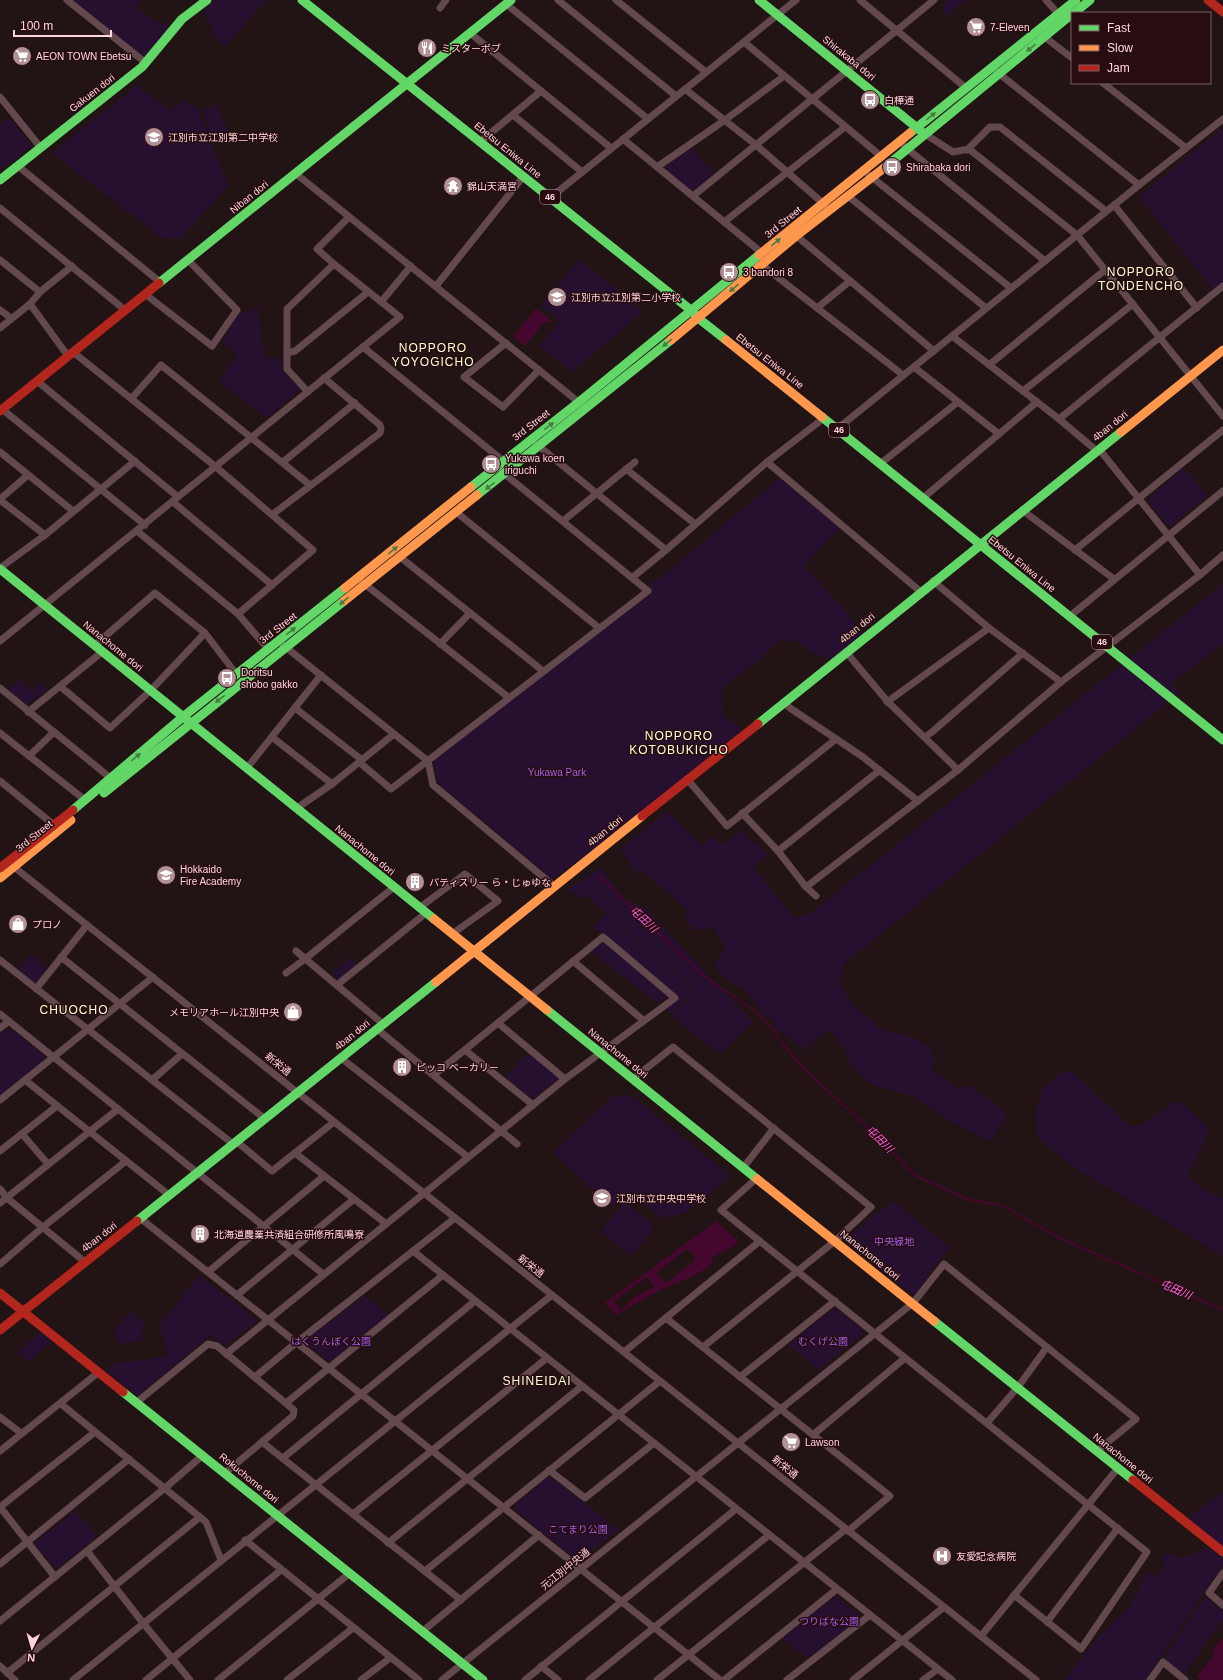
<svg xmlns="http://www.w3.org/2000/svg" width="1223" height="1680" font-family="Helvetica,'Noto Sans JP',sans-serif">
<rect width="100%" height="100%" fill="#221315"/>
<g fill="#27102f">
<polygon points="73,0 142,0 135,7 153,20 171,28 144,59"/>
<polygon points="213,0 266,0 224,48 214,35 203,9"/>
<polygon points="948,0 966,0 947,16 942,6"/>
<polygon points="137,85 171,111 185,100 198,109 228,186 180,239 162,238 52,153"/>
<polygon points="217,104 230,137 215,143 202,110"/>
<polygon points="9,118 32,146 4,168 0,164 0,125"/>
<polygon points="1223,128 1223,281 1213,289 1139,196"/>
<polygon points="691,147 713,174 695,189 690,190 667,171 667,166"/>
<polygon points="579,259 643,312 572,372 540,346 560,321 541,305"/>
<polygon points="258,308 264,358 280,359 282,371 300,389 267,418 219,382 237,354 223,343 237,315"/>
<polygon points="1184,468 1207,496 1171,526 1168,525 1148,503 1150,497"/>
<polygon points="779,478 840,528 804,566 849,615 864,635 833,660 811,652 796,640 787,642 782,639 761,658 722,687 723,715 743,729 611,837 552,879 439,784 433,760 652,593 648,586 668,572"/>
<polygon points="1223,584 1223,643 1171,683 1179,691 1160,709 845,963 838,982 854,1006 870,1019 879,1029 914,1038 929,1047 935,1058 932,1069 956,1087 970,1087 990,1100 1006,1113 1006,1116 990,1142 951,1122 913,1096 870,1084 853,1067 840,1042 830,1030 804,1049 776,1028 773,1018 766,1018 754,1000 745,990 728,981 714,966 726,947 712,927 695,930 684,920 688,911 646,874 636,872 620,849 667,811 698,841 701,847 712,837 723,844 740,831 769,854 753,866 794,918 811,913"/>
<polygon points="19,680 31,691 42,683 48,689 27,704 9,690"/>
<polygon points="601,867 623,899 644,907 753,1022 721,1054 696,1036 671,1015 699,993 587,896 582,898 566,890"/>
<polygon points="606,914 697,993 671,1013 664,1008 678,997 593,927"/>
<polygon points="604,941 668,997 658,1004 591,951"/>
<polygon points="30,954 48,969 35,983 19,970"/>
<polygon points="350,959 356,965 339,979 330,973"/>
<polygon points="6,1030 12,1030 44,1056 44,1059 0,1095 0,1034"/>
<polygon points="528,1052 558,1077 558,1080 533,1099 506,1078"/>
<polygon points="1061,1072 1073,1072 1129,1126 1142,1125 1173,1102 1182,1103 1210,1130 1188,1175 1200,1188 1223,1199 1223,1256 1070,1165 1037,1137 1036,1111 1043,1088"/>
<polygon points="613,1096 633,1097 731,1176 684,1213 662,1218 632,1197 621,1197 612,1206 553,1153"/>
<polygon points="893,1201 949,1247 915,1294 911,1293 848,1242 847,1237"/>
<polygon points="624,1202 655,1226 632,1256 601,1231"/>
<polygon points="199,1275 257,1321 225,1345 211,1335 137,1396 106,1370 114,1364 168,1356 161,1331 158,1327"/>
<polygon points="365,1296 388,1315 332,1360 328,1361 306,1343 308,1338"/>
<polygon points="832,1309 838,1310 863,1330 863,1334 819,1369 788,1345"/>
<polygon points="130,1312 145,1324 141,1335 142,1340 119,1344 118,1339 113,1334"/>
<polygon points="40,1332 51,1343 48,1344 29,1362 17,1353"/>
<polygon points="546,1478 553,1479 619,1530 582,1558 572,1557 514,1509 514,1506"/>
<polygon points="1223,1492 1223,1548 1191,1522 1193,1514"/>
<polygon points="75,1511 97,1536 58,1568 54,1566 35,1545 38,1540"/>
<path d="M1206 1546 1223 1559V1565L1145 1680H1064L1101 1634 1129 1608 1148 1570 1158 1577 1164 1564 1162 1555C1172 1552 1172 1556 1181 1557 1190 1559 1200 1552 1206 1546Z"/>
<polygon points="835,1597 838,1597 859,1615 858,1619 808,1658 782,1638"/>
<polygon points="1205,1597 1223,1611 1223,1619 1184,1674 1164,1658"/>
</g>
<g fill="#45072e" fill-rule="evenodd">
<polygon points="536,308 552,321 550,324 545,321 525,346 513,337"/>
<path d="M717 1221 739 1243 711 1258 712 1264 694 1276 658 1291 616 1315 605 1302C643 1276 679 1247 717 1221ZM685 1250 693 1252 695 1260 666 1283 656 1273ZM647 1277 654 1287 637 1295 621 1310 614 1301Z"/>
<polygon points="1223,1638 1223,1680 1201,1680 1197,1677 1215,1654 1212,1650"/>
</g>
<g fill="none" stroke-linecap="round" stroke-linejoin="round">
<polyline stroke="#45072e" stroke-width="2" points="598,875 700,973 763,1017 783,1044 806,1071 868,1127 916,1176 967,1199 1003,1206 1060,1238 1223,1310"/>
<g stroke="#63484e" stroke-width="7">
<polyline points="67,0 146,63"/>
<polyline points="558,0 676,96"/>
<polyline points="616,0 706,72"/>
<polyline points="860,0 966,88"/>
<polyline points="1046,0 1060,16"/>
<polyline points="506,4 648,119"/>
<polyline points="440,8 446,0"/>
<polyline points="470,33 611,148"/>
<polyline points="1042,35 1072,58"/>
<polyline points="744,42 882,157"/>
<polyline points="997,72 1139,185"/>
<polyline points="1103,83 1186,148"/>
<polyline points="685,89 756,145 825,205"/>
<polyline points="0,97 41,148"/>
<polyline points="513,115 582,172"/>
<polyline points="925,134 953,152 969,149 1077,235 1223,416"/>
<polyline points="623,139 762,253"/>
<polyline points="480,142 541,91"/>
<polyline points="904,146 1045,261"/>
<polyline points="967,150 990,127 1000,127 1106,211"/>
<polyline points="18,166 160,282"/>
<polyline points="657,167 725,120 784,76"/>
<polyline points="295,173 581,404"/>
<polyline points="869,175 1011,288"/>
<polyline points="693,196 934,0"/>
<polyline points="848,196 986,308"/>
<polyline points="550,198 796,0"/>
<polyline points="1114,205 1197,308"/>
<polyline points="0,208 125,310"/>
<polyline points="724,222 845,127"/>
<polyline points="793,233 934,351"/>
<polyline points="0,260 40,292"/>
<polyline points="762,265 903,375"/>
<polyline points="436,286 523,177"/>
<polyline points="145,294 212,346 237,310 188,260"/>
<polyline points="381,302 411,266"/>
<polyline points="30,304 68,356"/>
<polyline points="817,308 850,281"/>
<polyline points="0,310 11,318"/>
<polyline points="0,328 30,304 40,292 72,266"/>
<polyline points="952,336 1059,419 1097,451"/>
<polyline points="506,343 464,377 503,407 539,370"/>
<polyline points="363,347 507,464"/>
<polyline points="73,352 216,467 313,550 238,614"/>
<polyline points="287,353 295,351 368,292"/>
<polyline points="989,365 1105,270"/>
<polyline points="914,367 999,434"/>
<polyline points="37,381 178,497"/>
<polyline points="1023,391 1133,304"/>
<polyline points="308,392 287,369 287,309 334,264"/>
<polyline points="131,399 161,365 310,485"/>
<polyline points="2,409 145,525"/>
<polyline points="1059,419 1223,286"/>
<polyline points="837,429 1139,185 1223,119"/>
<polyline points="535,443 666,550"/>
<polyline points="1099,449 1200,575"/>
<polyline points="0,452 73,511"/>
<polyline points="283,462 355,403"/>
<polyline points="767,462 921,592"/>
<polyline points="880,464 958,402"/>
<polyline points="626,469 695,524"/>
<polyline points="923,498 1037,402"/>
<polyline points="0,499 28,475"/>
<polyline points="0,500 45,535"/>
<polyline points="173,502 272,585"/>
<polyline points="1022,510 1114,579"/>
<polyline points="456,512 599,628"/>
<polyline points="273,514 380,433 381,429 380,425 324,378"/>
<polyline points="563,521 635,462"/>
<polyline points="137,531 238,614 268,649"/>
<polyline points="1075,550 1223,430"/>
<polyline points="400,557 543,671"/>
<polyline points="0,568 45,535 135,461"/>
<polyline points="633,577 666,550 767,462 824,418"/>
<polyline points="933,581 989,628 1061,682"/>
<polyline points="362,582 508,697"/>
<polyline points="1070,616 1223,491"/>
<polyline points="0,641 400,317 334,264 317,249 349,217"/>
<polyline points="440,644 470,613"/>
<polyline points="95,645 155,593 205,633 237,675"/>
<polyline points="283,645 428,761 433,785 554,886"/>
<polyline points="846,652 888,702 958,770"/>
<polyline points="61,687 110,728 151,690 205,633"/>
<polyline points="0,688 113,780"/>
<polyline points="784,702 790,708 863,757 918,801"/>
<polyline points="887,702 989,628"/>
<polyline points="295,708 362,760"/>
<polyline points="28,712 102,652"/>
<polyline points="0,733 85,800"/>
<polyline points="272,737 332,784"/>
<polyline points="925,737 932,732 1023,653"/>
<polyline points="29,756 54,732"/>
<polyline points="359,762 391,789 648,591 501,471"/>
<polyline points="247,768 321,675"/>
<polyline points="687,779 727,826 836,739"/>
<polyline points="0,781 54,825"/>
<polyline points="297,808 332,784 394,734"/>
<polyline points="742,813 778,851 806,887 816,896"/>
<polyline points="778,851 880,770"/>
<polyline points="14,867 1036,1680"/>
<polyline points="806,887 958,770 1061,682 1200,575 1223,555"/>
<polyline points="419,908 465,874 498,901 452,934"/>
<polyline points="296,951 383,1024"/>
<polyline points="61,957 265,1119"/>
<polyline points="0,960 233,1144"/>
<polyline points="573,961 643,1020"/>
<polyline points="286,973 305,959 394,887"/>
<polyline points="337,985 426,913"/>
<polyline points="36,989 87,925"/>
<polyline points="0,1014 323,1274"/>
<polyline points="498,1023 565,1079"/>
<polyline points="0,1028 9,1021"/>
<polyline points="377,1029 517,1144"/>
<polyline points="465,1050 533,1105"/>
<polyline points="341,1058 468,1157"/>
<polyline points="633,1079 673,1047 871,1207 835,1241 703,1347"/>
<polyline points="25,1080 169,1195"/>
<polyline points="152,1080 182,1054"/>
<polyline points="0,1100 153,977"/>
<polyline points="22,1134 48,1164"/>
<polyline points="236,1141 272,1171 334,1122"/>
<polyline points="0,1151 57,1106"/>
<polyline points="295,1153 385,1223"/>
<polyline points="743,1168 774,1128"/>
<polyline points="757,1178 721,1210 1147,1552 1081,1649 1014,1595"/>
<polyline points="0,1189 7,1198 85,1262"/>
<polyline points="0,1203 118,1109"/>
<polyline points="140,1218 720,1680"/>
<polyline points="413,1251 952,1680"/>
<polyline points="0,1264 43,1227 126,1161"/>
<polyline points="208,1272 324,1176"/>
<polyline points="237,1295 354,1199"/>
<polyline points="666,1318 890,1496 848,1531"/>
<polyline points="624,1352 760,1241"/>
<polyline points="226,1354 565,1079 675,998 603,937 434,1075"/>
<polyline points="255,1377 297,1342 455,1218"/>
<polyline points="740,1377 835,1301"/>
<polyline points="137,1402 208,1344 217,1346 294,1410 293,1416 225,1473"/>
<polyline points="286,1403 443,1275"/>
<polyline points="61,1404 206,1522 221,1560"/>
<polyline points="0,1417 21,1433"/>
<polyline points="987,1423 1018,1387 1047,1347"/>
<polyline points="814,1434 905,1358"/>
<polyline points="262,1442 461,1600"/>
<polyline points="0,1451 99,1372"/>
<polyline points="283,1458 475,1301"/>
<polyline points="549,1470 585,1498 654,1443"/>
<polyline points="353,1514 547,1358"/>
<polyline points="245,1540 419,1680"/>
<polyline points="388,1543 582,1386"/>
<polyline points="87,1551 143,1623 190,1680"/>
<polyline points="0,1564 129,1459"/>
<polyline points="425,1571 660,1381"/>
<polyline points="1223,1573 1209,1593 1223,1605"/>
<polyline points="55,1577 0,1507 95,1432"/>
<polyline points="0,1621 165,1488 203,1455"/>
<polyline points="1047,1622 1118,1528"/>
<polyline points="423,1631 539,1535"/>
<polyline points="981,1636 1118,1468"/>
<polyline points="0,1666 15,1680"/>
<polyline points="541,1666 558,1680"/>
<polyline points="7,1673 200,1517"/>
<polyline points="73,1680 552,1295"/>
<polyline points="146,1680 281,1570"/>
<polyline points="218,1680 350,1573"/>
<polyline points="287,1680 353,1628"/>
<polyline points="361,1680 390,1658"/>
<polyline points="442,1680 913,1303 944,1264 1136,1419 1097,1451"/>
<polyline points="525,1680 736,1509"/>
<polyline points="589,1680 769,1535"/>
<polyline points="657,1680 846,1529"/>
<polyline points="724,1680 837,1589"/>
<polyline points="787,1680 870,1615"/>
<polyline points="853,1680 944,1607"/>
<polyline points="923,1680 938,1669"/>
<polyline points="1150,1680 1163,1662 1185,1680"/>
</g>
<g stroke="#63d668" stroke-width="9">
<polyline points="302,0 692,311 698,318 726,340"/>
<polyline points="759,0 921,131"/>
<polyline points="1074,13 1090,0"/>
<polyline points="910,133 1076,0"/>
<polyline points="884,168 1072,14"/>
<polyline points="0,180 142,67 182,19 207,0"/>
<polyline points="159,283 511,0"/>
<polyline points="822,417 1223,740"/>
<polyline points="471,487 579,402 759,255"/>
<polyline points="477,495 671,340"/>
<polyline points="0,569 434,919"/>
<polyline points="758,724 1121,432"/>
<polyline points="104,793 344,601"/>
<polyline points="73,810 184,716 345,588"/>
<polyline points="547,1010 757,1179"/>
<polyline points="137,1221 436,982"/>
<polyline points="934,1321 1133,1480"/>
<polyline points="123,1392 483,1680"/>
</g>
<g stroke="#ff974d" stroke-width="9">
<polyline points="759,255 910,133"/>
<polyline points="671,340 796,236 884,168"/>
<polyline points="726,340 822,417"/>
<polyline points="1121,432 1223,350"/>
<polyline points="345,588 471,487"/>
<polyline points="344,601 477,495"/>
<polyline points="0,878 71,820"/>
<polyline points="434,919 547,1010"/>
<polyline points="436,982 642,816"/>
<polyline points="757,1179 934,1321"/>
</g>
<g stroke="#b3261e" stroke-width="9">
<polyline points="1208,0 1223,12"/>
<polyline points="0,411 159,283"/>
<polyline points="642,816 758,724"/>
<polyline points="0,868 73,810"/>
<polyline points="0,1293 123,1392"/>
<polyline points="0,1330 137,1221"/>
<polyline points="1133,1480 1223,1552"/>
</g>
</g>
<defs><path id="oneway-solid" d="M-6-.8H1V-3.2L6.5 0L1 3.2V.8H-6Z"/></defs>
<g fill="#487c40">
<use href="#oneway-solid" transform="translate(1031 48) rotate(141)"/>
<use href="#oneway-solid" transform="translate(931 116) rotate(-39)"/>
<use href="#oneway-solid" transform="translate(776 242) rotate(-40)"/>
<use href="#oneway-solid" transform="translate(734 288) rotate(140)"/>
<use href="#oneway-solid" transform="translate(667 343) rotate(141)"/>
<use href="#oneway-solid" transform="translate(549 426) rotate(-38)"/>
<use href="#oneway-solid" transform="translate(490 486) rotate(142)"/>
<use href="#oneway-solid" transform="translate(393 550) rotate(-39)"/>
<use href="#oneway-solid" transform="translate(344 601) rotate(141)"/>
<use href="#oneway-solid" transform="translate(291 631) rotate(-38)"/>
<use href="#oneway-solid" transform="translate(220 699) rotate(142)"/>
<use href="#oneway-solid" transform="translate(136 757) rotate(-40)"/>
</g>
<defs>
<g id="supermarket-disc" transform="scale(1)"><circle r="9.5" fill="#b29196" stroke="#280d10"/><path d="M-6-5.5h2.5l.6 2H6L4.5 2H-2.5L-4.4-4H-6ZM-1.5 3.2a1.3 1.3 0 1 0 .1 0ZM3 3.2a1.3 1.3 0 1 0 .1 0Z" fill="#fff"/></g>
<g id="restaurant-disc" transform="scale(1)"><circle r="9.5" fill="#b29196" stroke="#280d10"/><path d="M-5-6h1v4h1v-4h1v4h1v-4h1v5L-1.5 .5V6h-2V.5L-5-1ZM5-6V6H3V1.5H1.5Q1.5-4 5-6Z" fill="#fff"/></g>
<g id="bus-disc" transform="scale(1)"><circle r="9.5" fill="#b29196" stroke="#280d10"/><path d="M-5-6H5V4H4V6H2V4H-2V6H-4V4H-5ZM-3.5-4V0h7V-4ZM-3.5 1.2v1.5H-2V1.2ZM2 1.2v1.5H3.5V1.2Z" fill="#fff"/></g>
<g id="school-disc" transform="scale(1)"><circle r="9.5" fill="#b29196" stroke="#280d10"/><path d="M0-5L7-2L0 1L-7-2ZM-4 1L0 2.5L4 1V4Q0 6-4 4Z" fill="#fff"/></g>
<g id="temple-disc" transform="scale(1)"><circle r="9.5" fill="#b29196" stroke="#280d10"/><path d="M0-6L5-2H3V0L6.5 2.5H4V6H1.5V3h-3V6H-4V2.5H-6.5L-3 0V-2H-5Z" fill="#fff"/></g>
<g id="building-disc" transform="scale(1)"><circle r="9.5" fill="#b29196" stroke="#280d10"/><path d="M-4-6H4V6H1V3H-1V6H-4ZM-2.5-4.3h1.7v1.8h-1.7ZM.8-4.3h1.7v1.8H.8ZM-2.5-1h1.7V.8h-1.7ZM.8-1h1.7V.8H.8Z" fill="#fff"/></g>
<g id="shop-disc" transform="scale(1)"><circle r="9.5" fill="#b29196" stroke="#280d10"/><path d="M-5-2.5h2.3a2.7 3.5 0 0 1 5.4 0H5L5.5 6h-11ZM-1.5-2.5h3a1.5 2.3 0 0 0-3 0Z" fill="#fff"/></g>
<g id="hospital-disc" transform="scale(1)"><circle r="9.5" fill="#b29196" stroke="#280d10"/><path d="M-5-5h3v3.5h4V-5h3V5h-3V1.5h-4V5h-3Z" fill="#fff"/></g>
</defs>
<g fill-rule="evenodd">
<use href="#supermarket-disc" x="976" y="27"/>
<use href="#restaurant-disc" x="427" y="48"/>
<use href="#supermarket-disc" x="22" y="56"/>
<use href="#bus-disc" x="870" y="100"/>
<use href="#school-disc" x="154" y="137"/>
<use href="#bus-disc" x="892" y="167"/>
<use href="#temple-disc" x="453" y="186"/>
<use href="#bus-disc" x="729" y="272"/>
<use href="#school-disc" x="557" y="297"/>
<use href="#bus-disc" x="491" y="464"/>
<use href="#bus-disc" x="227" y="678"/>
<use href="#school-disc" x="166" y="875"/>
<use href="#building-disc" x="415" y="882"/>
<use href="#shop-disc" x="18" y="924"/>
<use href="#shop-disc" x="293" y="1012"/>
<use href="#building-disc" x="402" y="1067"/>
<use href="#school-disc" x="602" y="1198"/>
<use href="#building-disc" x="200" y="1234"/>
<use href="#supermarket-disc" x="791" y="1442"/>
<use href="#hospital-disc" x="942" y="1556"/>
</g>
<g text-anchor="middle" dominant-baseline="central" stroke-width="3" stroke-linejoin="round" paint-order="stroke">
<g fill="#280d10" stroke="#be999f" stroke-width="1">
<rect x="540" y="190" width="20" height="14" rx="3"/>
<rect x="829" y="423" width="20" height="14" rx="3"/>
<rect x="1092" y="635" width="20" height="14" rx="3"/>
</g>
<g font-size="9" font-weight="bold" fill="#ffd5dc">
<text x="550" y="197">46</text>
<text x="839" y="430">46</text>
<text x="1102" y="642">46</text>
</g>
<g font-size="10" fill="#ffd5dc" stroke="#280d10" text-anchor="start">
<text x="990" y="27">7-Eleven</text>
<text x="441" y="48">ミスターボブ</text>
<text x="36" y="56">AEON TOWN Ebetsu</text>
<text x="884" y="100">白樺通</text>
<text x="168" y="137">江別市立江別第二中学校</text>
<text x="906" y="167">Shirabaka dori</text>
<text x="467" y="186">錦山天満宮</text>
<text x="743" y="272">3 bandori 8</text>
<text x="571" y="297">江別市立江別第二小学校</text>
<text x="505" y="458">Yukawa koen<tspan x="505" dy="12">iriguchi</tspan></text>
<text x="241" y="672">Doritsu<tspan x="241" dy="12">shobo gakko</tspan></text>
<text x="180" y="869">Hokkaido<tspan x="180" dy="12">Fire Academy</tspan></text>
<text x="429" y="882">パティスリー ら・じゅゆな</text>
<text x="32" y="924">プロノ</text>
<text x="279" y="1012" text-anchor="end">メモリアホール江別中央</text>
<text x="416" y="1067">ピッコ ベーカリー</text>
<text x="616" y="1198">江別市立中央中学校</text>
<text x="214" y="1234">北海道農業共済組合研修所風鳴寮</text>
<text x="805" y="1442">Lawson</text>
<text x="956" y="1556">友愛記念病院</text>
</g>
<g font-size="10" fill="#ffd5dc" stroke="#280d10">
<text transform="translate(849 58) rotate(39)">Shirakaba dori</text>
<text transform="translate(92 93) rotate(-38)">Gakuen dori</text>
<text transform="translate(508 150) rotate(39)">Ebetsu Eniwa Line</text>
<text transform="translate(249 197) rotate(-39)">Niban dori</text>
<text transform="translate(783 222) rotate(-39)">3rd Street</text>
<text transform="translate(770 361) rotate(38)">Ebetsu Eniwa Line</text>
<text transform="translate(531 425) rotate(-38)">3rd Street</text>
<text transform="translate(1110 426) rotate(-39)">4ban dori</text>
<text transform="translate(1022 564) rotate(39)">Ebetsu Eniwa Line</text>
<text transform="translate(278 628) rotate(-38)">3rd Street</text>
<text transform="translate(857 628) rotate(-39)">4ban dori</text>
<text transform="translate(113 646) rotate(39)">Nanachome dori</text>
<text transform="translate(605 831) rotate(-39)">4ban dori</text>
<text transform="translate(34 836) rotate(-39)">3rd Street</text>
<text transform="translate(365 850) rotate(39)">Nanachome dori</text>
<text transform="translate(352 1035) rotate(-39)">4ban dori</text>
<text transform="translate(618 1053) rotate(39)">Nanachome dori</text>
<text transform="translate(278 1064) rotate(39)">新栄通</text>
<text transform="translate(99 1237) rotate(-38)">4ban dori</text>
<text transform="translate(870 1255) rotate(39)">Nanachome dori</text>
<text transform="translate(531 1266) rotate(38)">新栄通</text>
<text transform="translate(1123 1458) rotate(39)">Nanachome dori</text>
<text transform="translate(785 1467) rotate(39)">新栄通</text>
<text transform="translate(249 1478) rotate(39)">Rokuchome dori</text>
<text transform="translate(565 1569) rotate(-39)">元江別中央通</text>
</g>
<g font-size="10" fill="#a15eeb" stroke="#280d10">
<text x="557" y="772">Yukawa Park</text>
<text x="894" y="1241">中央緑地</text>
<text x="331" y="1341">はくうんぼく公園</text>
<text x="823" y="1341">むくげ公園</text>
<text x="578" y="1529">こてまり公園</text>
<text x="829" y="1621">つりばな公園</text>
</g>
<g font-size="11" font-style="italic" fill="#ff63e2" stroke="#280d10">
<text transform="translate(644 919) rotate(43)">屯田川</text>
<text transform="translate(880 1139) rotate(45)">屯田川</text>
<text transform="translate(1176 1289) rotate(24)">屯田川</text>
</g>
<g font-size="12" letter-spacing="1" fill="#fbffd7" stroke="#280d10">
<text x="1141" y="272">NOPPORO<tspan x="1141" dy="14">TONDENCHO</tspan></text>
<text x="433" y="348">NOPPORO<tspan x="433" dy="14">YOYOGICHO</tspan></text>
<text x="679" y="736">NOPPORO<tspan x="679" dy="14">KOTOBUKICHO</tspan></text>
<text x="74" y="1010">CHUOCHO</text>
<text x="537" y="1381">SHINEIDAI</text>
</g>
</g>
<rect x="1071" y="12" width="140" height="72" fill="#280d10" stroke="#7e5d62"/>
<rect x="1079" y="25" width="20" height="6" fill="#63d668" stroke="#7e5d62"/>
<text x="1107" y="32" font-size="12" fill="#ffd5dc">Fast</text>
<rect x="1079" y="45" width="20" height="6" fill="#ff974d" stroke="#7e5d62"/>
<text x="1107" y="52" font-size="12" fill="#ffd5dc">Slow</text>
<rect x="1079" y="65" width="20" height="6" fill="#b3261e" stroke="#7e5d62"/>
<text x="1107" y="72" font-size="12" fill="#ffd5dc">Jam</text>
<g transform="translate(32 1648) rotate(185)" stroke="#280d10" stroke-width="3" paint-order="stroke">
<path d="M0-3L7 15L0 10L-7 15Z" fill="#ffd5dc"/>
<text y="-6" font-size="11" font-weight="bold" text-anchor="middle" fill="#ffd5dc">N</text>
</g>
<path d="M14 30v6h97v-6" fill="none" stroke="#ffd5dc" stroke-width="2"/>
<text x="20" y="30" font-size="12" fill="#ffd5dc" stroke="#280d10" stroke-width="3" paint-order="stroke">100 m</text>
</svg>
